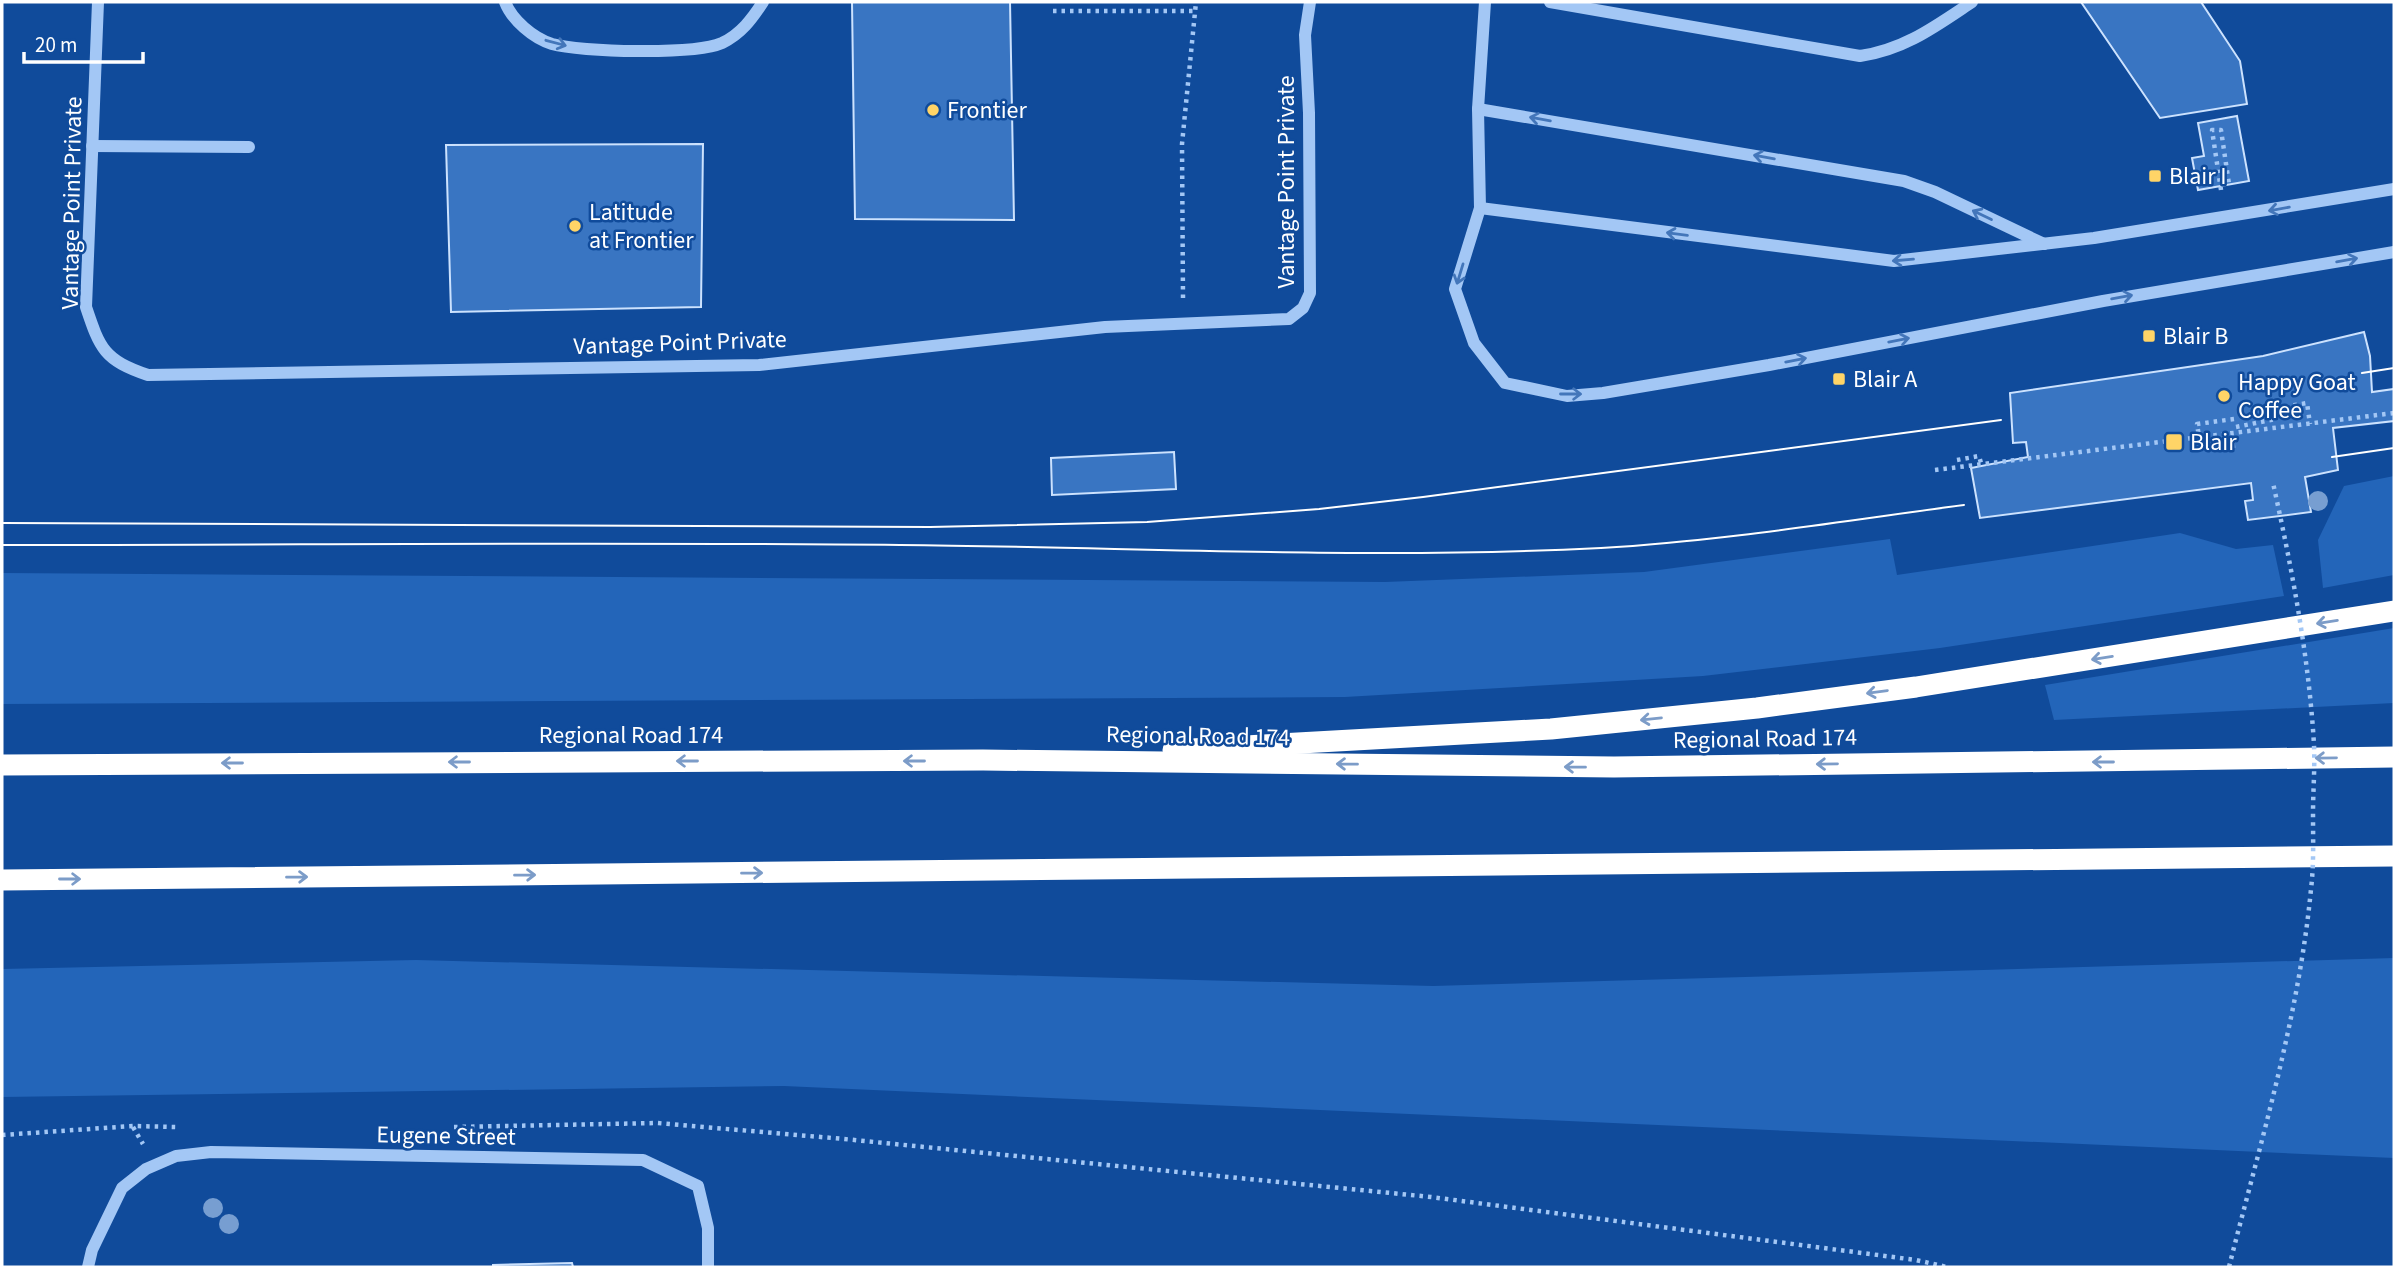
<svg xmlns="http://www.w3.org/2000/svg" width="2396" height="1269" font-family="'Source Sans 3',sans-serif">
<rect width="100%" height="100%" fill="#104b9b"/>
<g fill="#2365b9">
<polygon points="2394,476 2394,575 2323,588 2318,540 2344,486"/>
<polygon points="2180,533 2236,549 2273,545 2284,596 1940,648 1703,676 1345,697 2,704 2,573 1385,582 1644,572 1890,539 1897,575"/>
<polygon points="2394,628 2394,703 2054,720 2045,685"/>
<polygon points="2394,958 2394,1158 784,1086 2,1097 2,969 416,960 1433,986"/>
</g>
<g fill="#3975c2" stroke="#cce2fe" stroke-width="2">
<polygon points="852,2 1010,2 1014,220 855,219"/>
<polygon points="2081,2 2201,2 2240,61 2247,104 2160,118"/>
<polygon points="2237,116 2249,181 2198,190 2192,158 2204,156 2198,123"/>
<polygon points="703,144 701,307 451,312 446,145"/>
<polygon points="2364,332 2370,356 2372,392 2394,389 2394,421 2333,428 2338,470 2305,477 2311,512 2248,520 2245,501 2253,500 2251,483 1980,518 1971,468 2028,457 2026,442 2013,443 2010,393 2263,356"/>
<polygon points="1174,452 1176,489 1052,495 1051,458"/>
<polygon points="572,1263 573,1267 493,1267 493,1265"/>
</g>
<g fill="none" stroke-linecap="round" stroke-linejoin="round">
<g stroke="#a3c7f5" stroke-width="4.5" stroke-dasharray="3.5 5" stroke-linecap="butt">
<polyline points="1053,11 1195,11"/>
<polyline points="2221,190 2212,130 2221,130 2229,184"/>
<polyline points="1183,298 1182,144 1196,2"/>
<polyline points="2260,411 2307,403 2310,424"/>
<polyline points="2234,419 2197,424 2201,449 2239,445"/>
<polyline points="2236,427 2276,419"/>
<polyline points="1957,460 1979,456 1981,463"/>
<polyline points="1935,470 2394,413"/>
<polyline points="133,1127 143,1144"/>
<polyline points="454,1127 657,1123 844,1139 1431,1197 1916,1260 1947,1267"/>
<polyline points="2,1135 133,1126 176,1127"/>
</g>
<g stroke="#a3c7f5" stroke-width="12">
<path d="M98 2 86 307C100 349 104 360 148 375L759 365 1105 327 1289 319 1303 308 1310 293 1309 113 1305 35 1310 2"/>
<path d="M505 2C512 20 533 38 552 44 580 52 695 55 722 43 741 34 752 19 763 2"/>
<polyline points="1485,2 1478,109 1480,208 1455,289 1474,343 1505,383 1567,396 1603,393 1769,365 2103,301 2394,252"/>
<path d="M1550 2 1860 56C1904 50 1936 26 1972 2"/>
<polyline points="1478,109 1904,181 1935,192 2044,244"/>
<polyline points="92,146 249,147"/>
<polyline points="1480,208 1894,261 2094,238 2394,189"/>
<polyline points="88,1267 92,1250 122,1188 146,1169 176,1156 211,1152 643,1160 698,1186 708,1228 708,1267"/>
</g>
<g stroke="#fff" stroke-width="21">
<polyline points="1173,750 1551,729 1757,708 1916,687 2394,611"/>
<polyline points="2,765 983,760 1614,767 2394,757"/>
<polyline points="2,880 2394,856"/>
</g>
<g stroke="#fff" stroke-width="2">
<polyline points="2362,373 2394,368"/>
<polyline points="2332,457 2394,448"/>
<polyline points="2,523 930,527 1147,522 1319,509 1423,497 2001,420"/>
<path d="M2 545C301 545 601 542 900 545 1134 547 1368 560 1601 548 1722 541 1843 521 1964 505"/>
</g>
<path stroke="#a3c7f5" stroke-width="4.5" stroke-dasharray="3.5 5" stroke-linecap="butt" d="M2229 1267C2260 1144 2299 1016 2311 889 2314 864 2313 839 2313 814 2313 791 2315 768 2314 745 2309 658 2292 569 2273 483"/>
</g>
<g fill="#779ed1">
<circle cx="2318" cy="501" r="10"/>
<circle cx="213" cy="1208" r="10"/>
<circle cx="229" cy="1224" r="10"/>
</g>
<defs><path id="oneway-shaft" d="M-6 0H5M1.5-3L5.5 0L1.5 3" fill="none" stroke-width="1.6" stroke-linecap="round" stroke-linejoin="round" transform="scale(1.75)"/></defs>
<g stroke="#4376ba">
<use href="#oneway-shaft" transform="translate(556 43) rotate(15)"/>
<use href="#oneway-shaft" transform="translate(1540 119) rotate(-170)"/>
<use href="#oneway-shaft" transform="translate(1764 157) rotate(-170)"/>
<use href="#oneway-shaft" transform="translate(2279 209) rotate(170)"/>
<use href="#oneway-shaft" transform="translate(1982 215) rotate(-154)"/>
<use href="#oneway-shaft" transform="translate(1677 234) rotate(-173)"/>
<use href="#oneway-shaft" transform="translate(1903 260) rotate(175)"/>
<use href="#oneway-shaft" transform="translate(2347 260) rotate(-10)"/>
<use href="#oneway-shaft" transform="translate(1460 274) rotate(107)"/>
<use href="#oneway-shaft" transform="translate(2122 297) rotate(-10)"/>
<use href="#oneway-shaft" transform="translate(1899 340) rotate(-11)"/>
<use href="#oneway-shaft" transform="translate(1796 360) rotate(-11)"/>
<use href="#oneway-shaft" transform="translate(1571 394)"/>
</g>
<g stroke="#7c9cc8">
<use href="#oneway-shaft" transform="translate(2327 622) rotate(171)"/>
<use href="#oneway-shaft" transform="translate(2102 658) rotate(171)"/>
<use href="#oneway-shaft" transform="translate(1877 692) rotate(172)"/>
<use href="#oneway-shaft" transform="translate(1651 719) rotate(174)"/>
<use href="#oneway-shaft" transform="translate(2326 758) rotate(179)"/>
<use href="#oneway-shaft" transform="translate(687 761) rotate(180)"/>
<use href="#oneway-shaft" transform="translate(914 761) rotate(180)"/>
<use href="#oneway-shaft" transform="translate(459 762) rotate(180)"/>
<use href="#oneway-shaft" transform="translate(2103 762) rotate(180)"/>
<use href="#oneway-shaft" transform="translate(232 763) rotate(180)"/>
<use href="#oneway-shaft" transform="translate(1347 764) rotate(-179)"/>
<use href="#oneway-shaft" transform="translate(1827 764) rotate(179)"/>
<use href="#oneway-shaft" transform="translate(1575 767) rotate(-179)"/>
<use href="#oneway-shaft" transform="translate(752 873) rotate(-1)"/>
<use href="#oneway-shaft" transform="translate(525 875) rotate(-1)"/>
<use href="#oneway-shaft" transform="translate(297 877) rotate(-1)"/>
<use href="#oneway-shaft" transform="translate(70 879)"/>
</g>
<g fill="#ffd467" stroke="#104b9b" stroke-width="2.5">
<circle cx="933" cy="110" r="7"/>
<rect x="2148" y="169" width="14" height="14" rx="3.5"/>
<circle cx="575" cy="226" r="7"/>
<rect x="2142" y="329" width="14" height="14" rx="3.5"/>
<rect x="1832" y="372" width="14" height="14" rx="3.5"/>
<circle cx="2224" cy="396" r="7"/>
<rect x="2165" y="433" width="18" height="18" rx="3.5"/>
</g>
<g text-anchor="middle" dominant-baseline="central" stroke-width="5" stroke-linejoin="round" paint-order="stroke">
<g font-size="24" fill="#fff" stroke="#104b9b" text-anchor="start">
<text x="947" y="110">Frontier</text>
<text x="2169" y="176">Blair I</text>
<text x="589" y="212">Latitude<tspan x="589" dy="28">at Frontier</tspan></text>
<text x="2163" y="336">Blair B</text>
<text x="1853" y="379">Blair A</text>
<text x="2238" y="382">Happy Goat<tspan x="2238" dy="28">Coffee</tspan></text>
<text x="2190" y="442">Blair</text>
</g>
<g font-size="24" fill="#fff" stroke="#104b9b">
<text transform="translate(1286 182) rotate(-90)">Vantage Point Private</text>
<text transform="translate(72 203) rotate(-89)">Vantage Point Private</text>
<text transform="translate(680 343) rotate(-2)">Vantage Point Private</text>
<text x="631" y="735">Regional Road 174</text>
<text transform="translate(1198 736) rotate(1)">Regional Road 174</text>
<text transform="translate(1765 739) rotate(-1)">Regional Road 174</text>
<text transform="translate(446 1136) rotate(1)">Eugene Street</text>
</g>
</g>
<rect width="2396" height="1269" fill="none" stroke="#ffffff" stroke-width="7"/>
<path d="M24 52v10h119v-10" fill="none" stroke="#ffffff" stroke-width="3.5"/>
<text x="35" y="52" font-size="21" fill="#ffffff" stroke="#104b9b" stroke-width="5" paint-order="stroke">20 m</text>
</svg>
